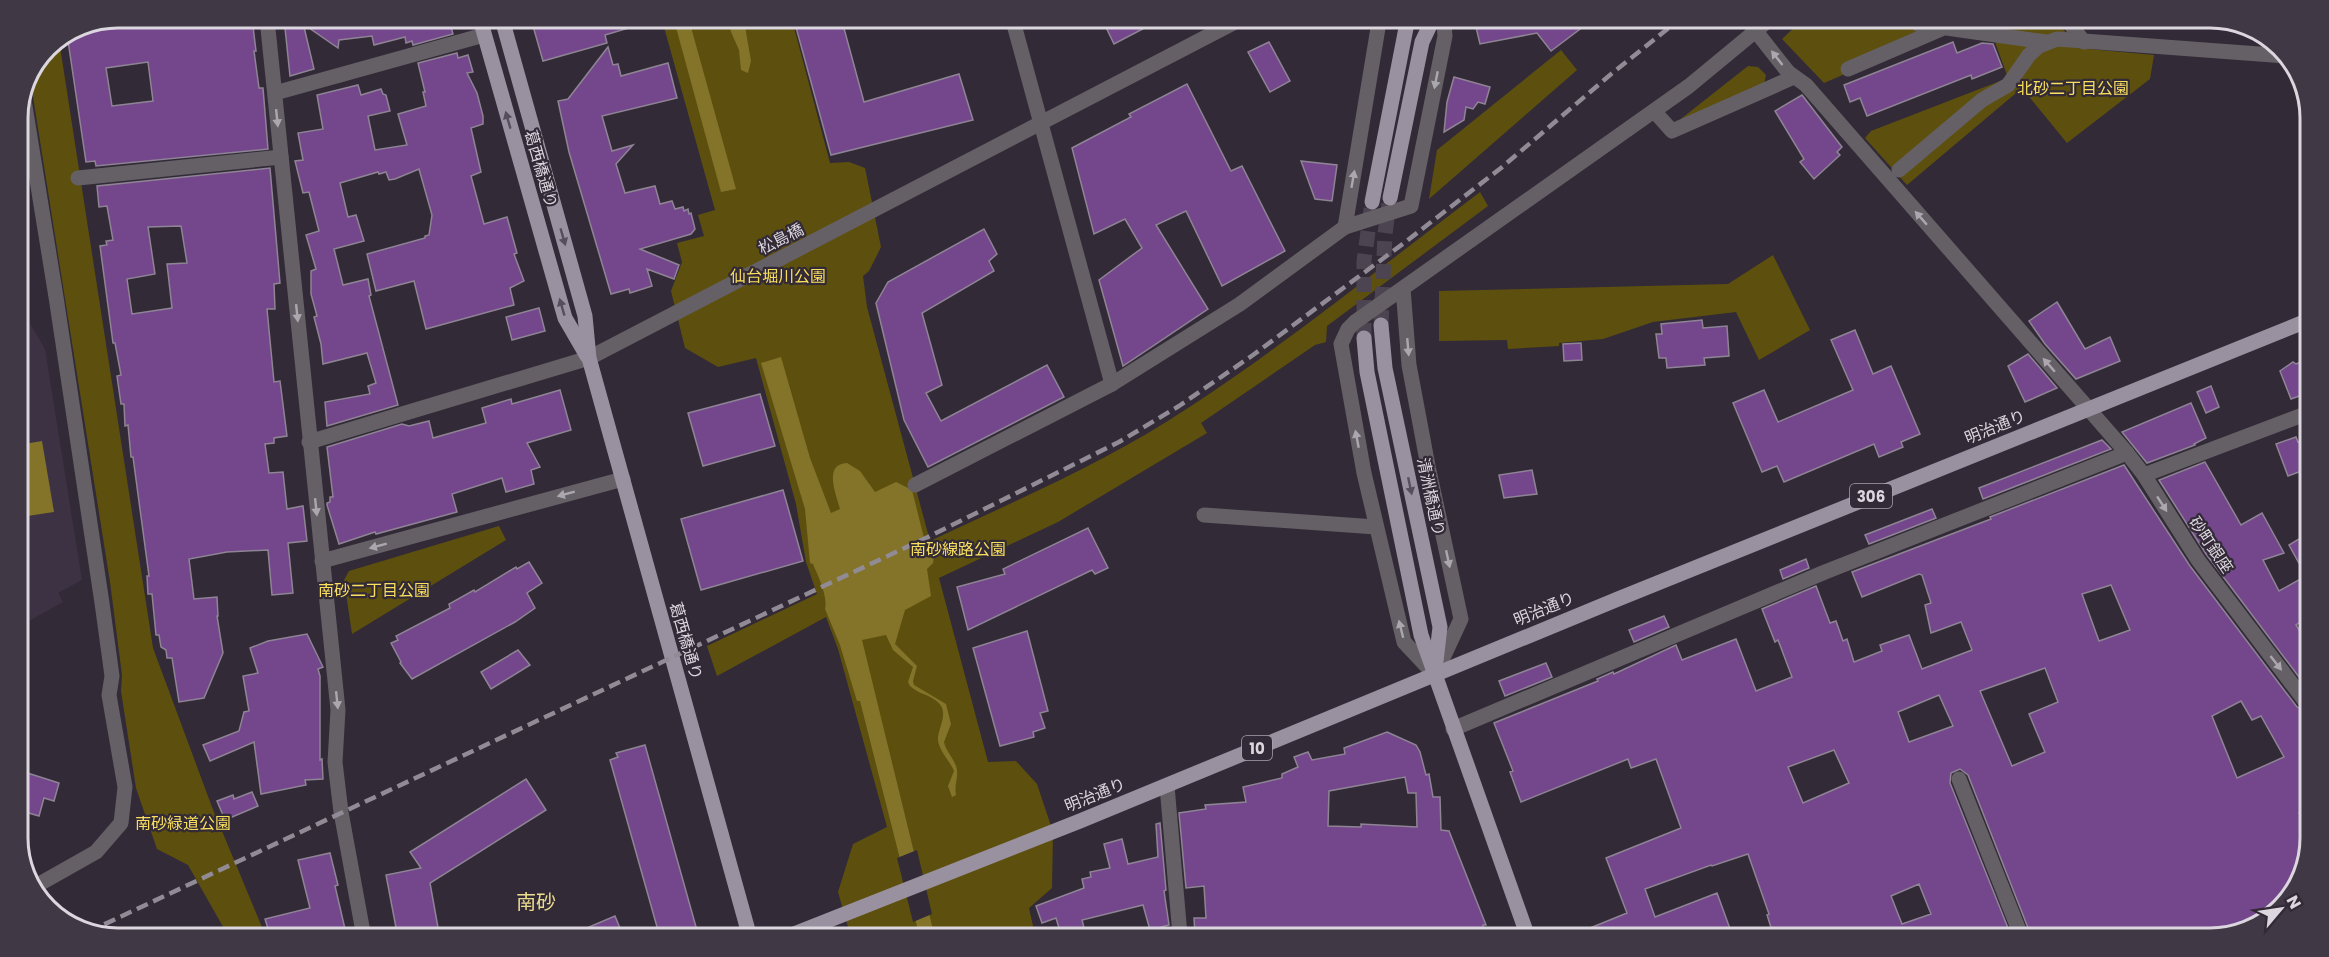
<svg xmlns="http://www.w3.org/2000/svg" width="2329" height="957" font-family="Poppins,'Noto Sans JP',sans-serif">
<rect width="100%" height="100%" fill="#322a37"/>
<polygon fill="#3d3144" points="18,303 45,349 82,580 58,593 63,602 18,627"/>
<g fill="#5d500e">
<path d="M662 20H792L830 163 849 162 865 168 881 247 869 271 863 276 867 307 930 541C1017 500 1107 462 1188 408 1289 342 1383 265 1480 192L1488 206 1327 326 1326 342 1315 345 1201 423 1207 433 1058 522 939 578 988 762 1016 761 1037 784 1053 832 1052 888 1029 908 1035 935 850 934 838 892 853 844 887 827 838 649 826 617 717 676 707 646 817 594 806 562 796 504 756 358 718 367 685 348 671 291 682 262 677 243 704 236 698 215 715 210Z"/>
<polygon points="1798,24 2060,25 2078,48 2154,55 2150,79 2067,143 2022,88 1907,185 1865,138 1871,131 2008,78 1994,39 1940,33 1824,83 1782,39"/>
<polygon points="59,40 153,648 212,807 264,932 226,932 188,865 157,849 136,788 121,691 122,675 110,582 31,84 48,47"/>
<polygon points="1561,50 1577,70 1429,199 1437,150"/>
<polygon points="1748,66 1758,67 1766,75 1764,84 1677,122"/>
<polygon points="1773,255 1810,330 1759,360 1736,312 1653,322 1603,339 1559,343 1559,346 1508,349 1507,340 1439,341 1439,291 1728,284"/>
<polygon points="499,526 506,540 352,634 344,580 349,571"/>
</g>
<g fill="#83742a">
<polygon points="674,20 689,20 736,189 721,192"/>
<polygon points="729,20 744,20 751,61 748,73 741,70 739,50 731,32"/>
<path d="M781 357 810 458 831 513 840 509C836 494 823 464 847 463L860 471 875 492 896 482 912 490 929 558 934 557 933 563 927 569 931 596 905 610 895 644 917 666 913 681 914 685 946 704 951 724 944 742C946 752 955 759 957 770 958 779 954 786 956 795L952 797 948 786 954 771C950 761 939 751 938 740 937 728 952 711 935 700 927 694 917 693 910 686L908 682 913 667 893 650 886 635 862 640 934 934H919L860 701H857L840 645 825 609C828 596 818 576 813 564L810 563 805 509 761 363Z"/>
<polygon points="42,441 54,512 21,517 18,501 18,445"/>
</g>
<polygon fill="#322a37" points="917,850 932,914 913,922 897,858"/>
<g fill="#74478d" stroke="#8e8494" stroke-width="1.5" fill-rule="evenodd">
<path d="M118 18H128L129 28 168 23V18H252L256 51H254L259 88H263L268 149 96 166 95 161 86 162 67 34 80 26ZM148 62 153 101 112 106 106 68Z"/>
<polygon points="352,19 449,19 453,34 413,45 412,41 406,43 405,37 374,45 372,36 339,40 338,48 302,23"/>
<polygon points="531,19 641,20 642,24 605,35 607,43 543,61"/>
<polygon points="794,20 842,21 864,102 959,74 973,120 831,155"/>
<polygon points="1103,21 1136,22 1156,22 1114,44"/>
<polygon points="1475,23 1547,24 1588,23 1551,51 1537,33 1480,44"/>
<polygon points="304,27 314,69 290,76 285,28"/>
<polygon points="1269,42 1290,81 1270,92 1248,52"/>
<polygon points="1953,42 1957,53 1982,43 1993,44 2002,67 1972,79 1971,75 1867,116 1860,98 1850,102 1844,85"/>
<polygon points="608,47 613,65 618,64 621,76 668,63 677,98 602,116 612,151 633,145 616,164 625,193 655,186 660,204 672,201 675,209 683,207 684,211 688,209 689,214 691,213 695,229 691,234 640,249 679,265 674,279 647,269 652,286 630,293 629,289 611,294 569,152 558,101 568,99"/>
<polygon points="457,53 458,58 468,55 473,72 467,73 477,93 483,116 483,124 471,128 481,172 471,176 484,224 507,217 517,253 514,254 524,281 510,288 514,305 426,329 414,281 376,291 367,254 425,238 425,236 429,235 432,215 419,169 395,179 389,180 386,172 379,174 378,172 340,183 348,217 356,215 364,241 334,249 343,285 368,279 371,295 369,296 398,405 327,426 325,402 370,394 368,386 376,383 367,353 323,364 321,344 314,317 317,316 311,294 311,271 316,269 306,235 319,231 309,192 303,193 295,161 303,160 298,133 323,129 317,95 358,85 361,95 381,89 383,94 386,95 390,111 368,116 375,150 407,145 398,114 426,106 423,92 425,92 418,63"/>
<polygon points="1454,77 1490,87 1485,104 1478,102 1473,109 1466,107 1464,120 1444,132 1447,102"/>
<polygon points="1187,84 1231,171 1242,166 1285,251 1222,286 1186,211 1156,225 1208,309 1123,366 1099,280 1142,248 1125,219 1094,234 1072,148 1131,117 1129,114"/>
<polygon points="1802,95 1842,147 1837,152 1840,155 1814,179 1800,162 1804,159 1775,111"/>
<polygon points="1301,161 1337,165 1332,201 1315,199"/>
<path d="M270 168 280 283 274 284 275 309H267L274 382 280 381 287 436 274 438V443L265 444 269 473 283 472 287 509 303 506 307 541 288 543 293 593 272 595 268 550 227 552 189 559 194 599 217 597 218 616H217L223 653 204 698 179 702 172 658H167L166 650 161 647 159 635H156L152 594H148L147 576H149L133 457H131L128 425 125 426 124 404H121L117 376 121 375 115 343H113L100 246 107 245 106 241 113 240 107 206 99 207 97 186ZM181 226 187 263 167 264 172 308 132 314 127 279 155 274 148 227Z"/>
<polygon points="984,229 997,254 989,261 994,271 922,313 942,385 926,393 941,421 1047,365 1064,397 928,467 904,420 876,303 888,282"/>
<polygon points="2057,302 2085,349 2110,337 2120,361 2076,379 2045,344 2029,321"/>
<polygon points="539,308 545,331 512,340 506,317"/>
<polygon points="1702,320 1703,328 1727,326 1729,356 1704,358 1705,365 1667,368 1666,358 1659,358 1656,334 1662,334 1661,324"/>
<polygon points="1855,330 1873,374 1891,366 1920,434 1901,442 1903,447 1879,457 1874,444 1784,482 1777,466 1762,472 1733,403 1764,390 1778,422 1853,390 1831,340"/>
<polygon points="1581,343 1582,360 1564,361 1563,344"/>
<polygon points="2028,354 2057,388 2025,402 2008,366"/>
<polygon points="2308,359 2308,393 2291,399 2280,371 2293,362 2296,364"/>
<polygon points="2211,386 2219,407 2206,413 2197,392"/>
<polygon points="560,390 571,430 527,443 540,467 531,470 534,484 506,492 502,478 452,494 457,512 376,534 375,532 339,544 327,505 327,503 330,502 330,497 333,497 327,447 402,424 409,426 429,421 433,438 486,423 482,408 511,399 512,404"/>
<polygon points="760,394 775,446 703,466 688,413"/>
<polygon points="2191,403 2206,438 2194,444 2195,445 2147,463 2122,432"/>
<polygon points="2296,437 2298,442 2308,439 2307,469 2288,476 2276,444"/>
<polygon points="2102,440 2111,449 1983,499 1979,488"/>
<polygon points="2205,462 2241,525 2262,513 2284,553 2263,560 2279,591 2306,576 2289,545 2307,534 2306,618 2296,625 2306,641 2305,685 2206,554 2159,480"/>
<path d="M2124 465 2190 566 2297 707 2305 711 2304 811 2299 813 2304 825 2303 877 2267 922 2211 939 2032 938 1968 775 1960 769 1951 773 1950 783 2012 938 1774 937 1767 915 1769 914 1748 854 1712 866 1711 865 1645 889 1655 917 1717 893 1733 937H1568L1627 913 1606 858 1681 828 1656 759 1631 768 1628 759 1521 802 1510 772 1513 771 1494 723 1598 681 1597 679 1613 672 1614 674 1676 645 1682 660 1736 639 1756 691 1792 677 1778 640 1775 642 1762 609 1816 586 1830 623 1836 621 1843 641 1847 639 1854 662 1882 651 1880 645 1909 635 1922 669 1972 650 1961 622 1931 633 1925 605 1931 603 1922 575 1919 574 1862 597 1852 572 1991 519 1990 517ZM2111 585 2130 630 2099 641 2082 594ZM2045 668 2058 702 2029 714 2045 752 2012 766 1980 691ZM1939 695 1953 726 1909 742 1898 712ZM2241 701 2252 720 2261 716 2284 757 2237 778 2212 716ZM1834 750 1849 783 1803 803 1788 767ZM1919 884 1931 914 1902 924 1891 896Z"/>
<polygon points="1532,470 1537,494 1504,498 1499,475"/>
<polygon points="783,490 803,561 701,590 681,519"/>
<polygon points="1932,509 1936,518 1869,544 1865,535"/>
<polygon points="1088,528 1108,568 1095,574 1092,570 968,630 957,587 1005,574 1003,569"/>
<polygon points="1806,559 1809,568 1783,579 1780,570"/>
<polygon points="529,562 542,583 527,593 535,608 515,622 412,679 400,663 401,662 391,643 398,640 396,636 450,608 449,604 474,590 475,592 516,567 517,569"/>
<polygon points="1664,616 1669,627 1634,642 1629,630"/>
<polygon points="1027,631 1048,711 1040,713 1045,728 1033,732 1034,737 1000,746 973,648"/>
<polygon points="307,634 323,667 318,669 320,676 320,760 322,759 323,779 305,780 306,785 261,794 254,742 210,761 203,745 239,731 244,712 249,711 243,676 258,673 250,648 268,641"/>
<polygon points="518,650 530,665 491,689 481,672"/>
<polygon points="1546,663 1552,677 1505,696 1499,681"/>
<path d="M1387 732 1416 745 1420 752 1426 775 1429 774 1433 797H1440L1441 830 1449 831 1458 854 1486 925H1483L1484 936H1393V934L1334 936V933L1314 934V929L1274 930V936L1195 935 1194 918H1206L1204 886 1186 888 1179 813 1206 809 1205 805 1246 802 1243 787 1282 778V774L1298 767 1294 757 1308 752 1312 760 1345 754 1344 748ZM1405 777 1408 793H1416L1417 827 1361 824V827L1328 826 1329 791Z"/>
<polygon points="645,745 698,934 659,934 610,760 618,757 616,753"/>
<polygon points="18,770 59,783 54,801 44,798 39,816 18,810"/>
<polygon points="526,779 546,810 430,883 439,933 397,933 386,875 421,868 410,852"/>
<polygon points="252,792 258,806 225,820 217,801 233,795 234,799"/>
<polygon points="1160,823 1166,890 1164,891 1169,925 1150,930 1143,905 1082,920 1086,935 1061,935 1056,918 1042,923 1036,906 1084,888 1082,879 1091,877 1090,872 1110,868 1104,844 1122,839 1128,864 1158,857 1156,824"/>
<polygon points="330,853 338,885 335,886 345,929 330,932 269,932 265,919 310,908 298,860"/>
<polygon points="615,916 622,933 575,933"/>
</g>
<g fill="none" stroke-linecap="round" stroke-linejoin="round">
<g stroke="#4c4450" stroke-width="15" stroke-dasharray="15 8" stroke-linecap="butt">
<polyline points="1381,325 1385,234 1389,204"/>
<polyline points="1364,338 1364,261 1372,202"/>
</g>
<g stroke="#646066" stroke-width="15">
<polyline points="267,19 338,710 335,762 341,812 363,932"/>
<polyline points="1013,21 1112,384"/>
<polyline points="1379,22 1345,227 1411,206 1445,36 1444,23"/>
<polyline points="1918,24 2046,42"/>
<polyline points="1751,25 1788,72 1806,85 2127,453 2144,475 2198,560 2305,701"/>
<polyline points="2071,25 2084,42"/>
<polyline points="1848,69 1941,29"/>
<polyline points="275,93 484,35"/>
<polyline points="24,100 56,297 102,603 112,676 109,695 125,787 121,823 96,852 34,887"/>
<polyline points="1654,111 1672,131 1794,77"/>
<polyline points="1899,170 1982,100 2008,85 2029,55 2039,46 2057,39 2286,56"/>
<polyline points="78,178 281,157"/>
<polyline points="1403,288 1409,365 1428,466 1461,619 1435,675 1404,642 1364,473 1341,344 1348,329 1355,322 1689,86 1764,24"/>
<polyline points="309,442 589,358 1235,22"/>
<polyline points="2144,475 2308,413"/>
<polyline points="915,485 1112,384 1240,304 1345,227"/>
<polyline points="1204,515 1376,527"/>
<polyline points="322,561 623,479"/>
<polyline points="1453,729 1825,572 2127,453"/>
<polyline points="1959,779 2022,938"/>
<polyline points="1167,786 1180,935"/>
</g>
<g stroke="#99919f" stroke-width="15">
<polyline points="480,19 565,318 587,356"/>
<polyline points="502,19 585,316 589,358 749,934"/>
<polyline points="1390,198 1422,42 1431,23"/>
<polyline points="1372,202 1407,23"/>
<polyline points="1381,325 1385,368 1440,627 1435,670"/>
<polyline points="1364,338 1367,372 1421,635 1528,937"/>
<polyline points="794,934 1080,821 1618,599 2309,320"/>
</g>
<polyline stroke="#918b95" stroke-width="4.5" stroke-dasharray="12 6" stroke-linecap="butt" points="88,932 928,537 1119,442 1179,406 1253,355 1404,243 1501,168 1610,75 1675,23"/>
</g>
<defs><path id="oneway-solid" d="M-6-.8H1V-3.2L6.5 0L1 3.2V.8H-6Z" transform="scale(1.5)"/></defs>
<g fill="#aca7af">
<use href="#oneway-solid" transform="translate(1777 58) rotate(-128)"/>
<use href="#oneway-solid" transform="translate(1436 80) rotate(101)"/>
<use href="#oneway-solid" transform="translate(277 118) rotate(84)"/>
<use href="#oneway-solid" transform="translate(1353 179) rotate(-80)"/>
<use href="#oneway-solid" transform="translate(1921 218) rotate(-131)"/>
<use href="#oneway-solid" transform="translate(297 313) rotate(84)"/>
<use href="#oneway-solid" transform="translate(1408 347) rotate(85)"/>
<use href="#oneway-solid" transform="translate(2049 365) rotate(-131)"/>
<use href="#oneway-solid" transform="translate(1357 439) rotate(-101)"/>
<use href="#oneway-solid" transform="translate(566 494) rotate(165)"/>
<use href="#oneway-solid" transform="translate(2162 504) rotate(57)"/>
<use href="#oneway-solid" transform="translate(316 507) rotate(84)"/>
<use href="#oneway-solid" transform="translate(378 546) rotate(165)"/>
<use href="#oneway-solid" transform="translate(1448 559) rotate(78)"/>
<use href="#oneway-solid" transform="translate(1401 629) rotate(-104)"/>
<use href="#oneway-solid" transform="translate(2276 663) rotate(52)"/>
<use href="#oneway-solid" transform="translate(337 700) rotate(84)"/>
</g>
<g fill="#564e5b">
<use href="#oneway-solid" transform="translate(508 120) rotate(-106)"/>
<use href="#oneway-solid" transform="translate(563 237) rotate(74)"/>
<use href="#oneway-solid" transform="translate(562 307) rotate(-106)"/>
<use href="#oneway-solid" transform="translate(1410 486) rotate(78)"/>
</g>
<g text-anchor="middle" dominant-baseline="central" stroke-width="4.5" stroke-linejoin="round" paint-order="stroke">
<g fill="#322a37" stroke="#a9a3ad" stroke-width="1.5">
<rect x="1850" y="484" width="42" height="24" rx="4.5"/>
<rect x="1242" y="736" width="30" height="24" rx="4.5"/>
</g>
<g font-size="15" font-weight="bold" fill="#dcd7df">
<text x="1871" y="496">306</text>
<text x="1257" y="748">10</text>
</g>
<g font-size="16" fill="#f9df5e" stroke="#322a37">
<text x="2073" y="88">北砂二丁目公園</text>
<text x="778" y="276">仙台堀川公園</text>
<text x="958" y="549">南砂線路公園</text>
<text x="374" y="590">南砂二丁目公園</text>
<text x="183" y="823">南砂緑道公園</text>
</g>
<g font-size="16" fill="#dcd7df" stroke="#322a37">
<text transform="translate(541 169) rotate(74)">葛西橋通り</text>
<text transform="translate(781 239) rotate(-27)">松島橋</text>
<text transform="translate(1995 427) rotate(-22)">明治通り</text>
<text transform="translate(1431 497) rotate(78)">清洲橋通り</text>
<text transform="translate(2211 545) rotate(56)">砂町銀座</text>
<text transform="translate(1544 609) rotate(-22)">明治通り</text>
<text transform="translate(686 641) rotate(74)">葛西橋通り</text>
<text transform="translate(1095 795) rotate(-22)">明治通り</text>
</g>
<g font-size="20" fill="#ebdb8d" stroke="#322a37">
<text x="536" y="902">南砂</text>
</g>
</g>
<path d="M0 0H2329V957H0ZM118 28H2210A90 90 0 0 1 2300 118V838A90 90 0 0 1 2210 928H118A90 90 0 0 1 28 838V118A90 90 0 0 1 118 28Z" fill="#403844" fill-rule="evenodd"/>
<path fill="none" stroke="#dcd7df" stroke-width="3" d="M118 28H2210A90 90 0 0 1 2300 118V838A90 90 0 0 1 2210 928H118A90 90 0 0 1 28 838V118A90 90 0 0 1 118 28Z"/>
<g transform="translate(2281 909) rotate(61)" stroke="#322a37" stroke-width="4.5" paint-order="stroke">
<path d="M0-4.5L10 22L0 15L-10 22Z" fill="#dcd7df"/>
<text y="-9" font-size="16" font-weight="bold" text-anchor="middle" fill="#dcd7df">N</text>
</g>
</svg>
